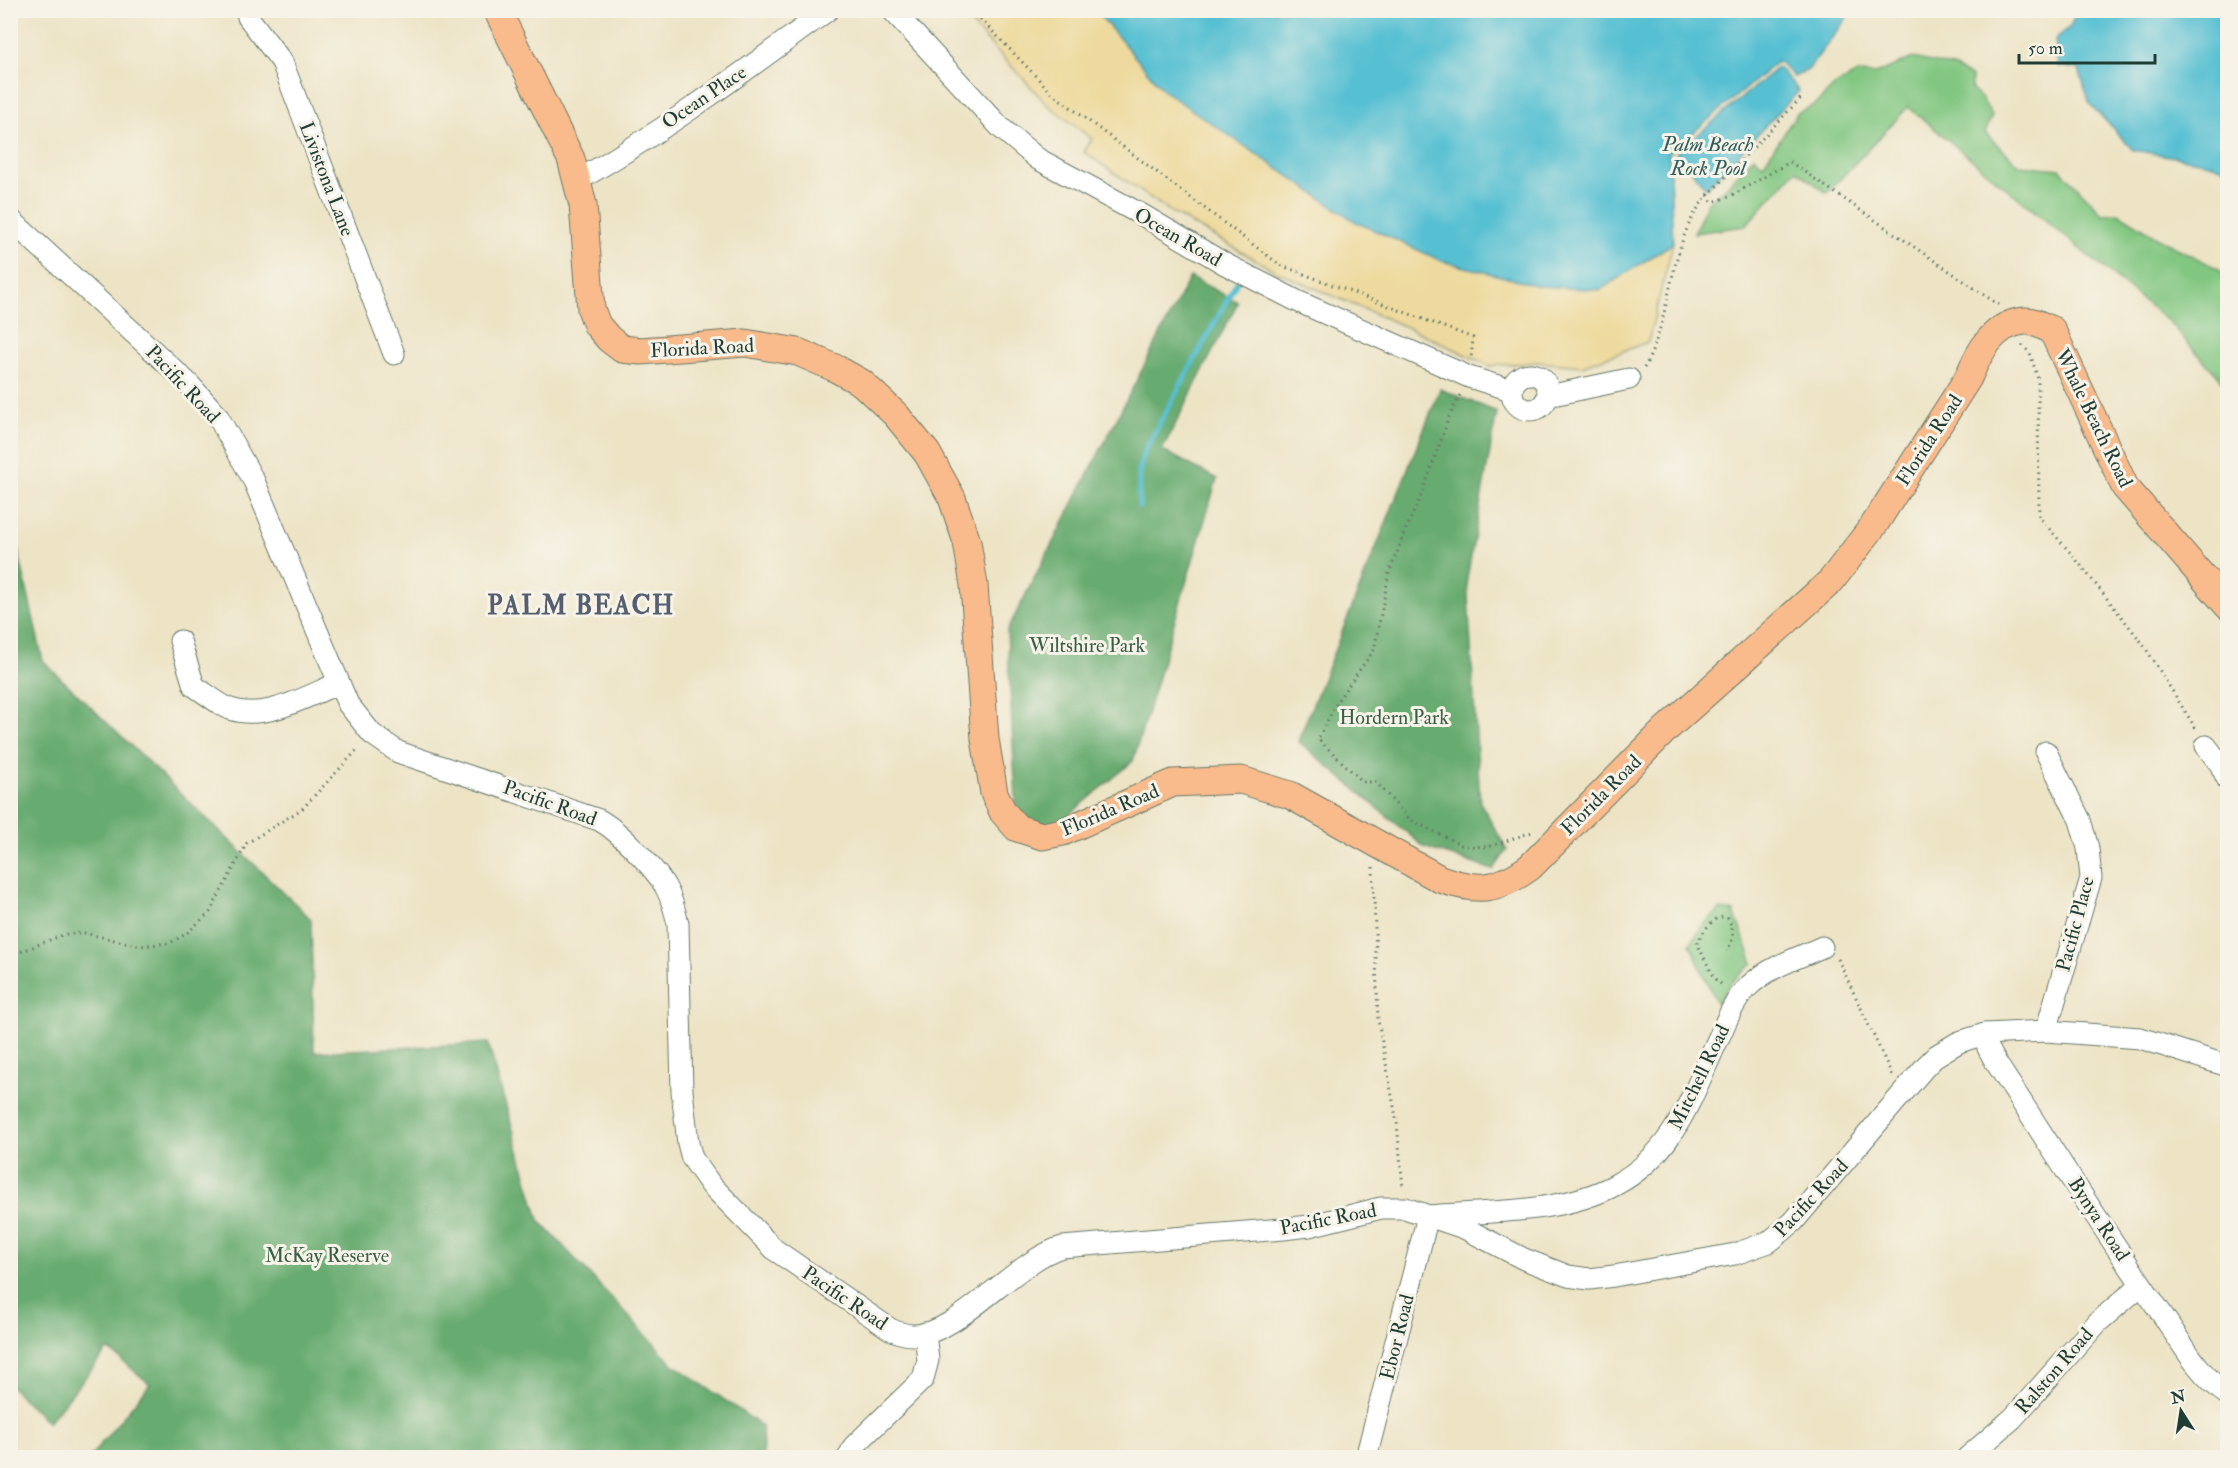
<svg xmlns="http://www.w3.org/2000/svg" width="2238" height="1468" font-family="'IM FELL Double Pica',serif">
<rect width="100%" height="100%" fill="#f7f3e8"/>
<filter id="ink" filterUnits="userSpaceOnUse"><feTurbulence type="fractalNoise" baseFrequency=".0167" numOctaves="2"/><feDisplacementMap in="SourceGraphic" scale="12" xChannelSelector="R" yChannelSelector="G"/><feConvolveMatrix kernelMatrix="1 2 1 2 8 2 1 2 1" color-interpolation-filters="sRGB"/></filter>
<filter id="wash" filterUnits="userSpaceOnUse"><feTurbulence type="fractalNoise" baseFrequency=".008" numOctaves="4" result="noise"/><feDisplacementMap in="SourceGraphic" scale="24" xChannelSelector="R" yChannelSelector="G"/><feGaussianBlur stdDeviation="1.35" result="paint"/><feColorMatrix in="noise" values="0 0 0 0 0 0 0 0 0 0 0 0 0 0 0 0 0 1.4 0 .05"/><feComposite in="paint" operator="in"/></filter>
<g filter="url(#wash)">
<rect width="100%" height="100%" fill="#ede4c6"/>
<g fill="#81c681" stroke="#50825a" stroke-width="1.5">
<polygon points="1913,58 1953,67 1972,77 1972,90 1982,99 1992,116 1985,133 2019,165 2060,169 2103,214 2119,213 2163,241 2219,269 2227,280 2227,386 2170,323 1908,107 1827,193 1796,170 1745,226 1694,233 1707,203 1727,186 1754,156 1763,165 1797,113 1815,105 1834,86 1857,73 1875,74"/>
<polygon points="1721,909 1734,912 1753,963 1731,983 1717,1004 1690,944 1703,925"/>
</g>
<g fill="#68ab6f" stroke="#447452" stroke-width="1.5">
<polygon points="1190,277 1238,302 1162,450 1217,479 1133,761 1040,840 1018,838 1007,631"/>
<polygon points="1440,389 1497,412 1467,578 1480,802 1507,850 1493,870 1424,847 1298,741"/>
<polygon points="11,519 43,661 311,919 314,1052 488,1043 539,1220 673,1364 762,1426 763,1456 90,1457 150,1384 108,1349 48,1423 11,1387"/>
</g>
<polygon fill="#eeda9e" stroke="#868c69" stroke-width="1.5" points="959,11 1096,11 1164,91 1600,290 1673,243 1648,342 1582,366 1538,362 1490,366 1418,332 1279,273 1174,214 1084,152 1092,139 1048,105"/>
<g fill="#56c0d2" stroke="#3a7e83" stroke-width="1.5">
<polygon points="1096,11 1852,11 1808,70 1794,77 1778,61 1669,153 1673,243 1600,290 1539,286 1442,261 1356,222 1164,91"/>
<polygon points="2077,11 2227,11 2227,169 2205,162 2133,150 2090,104 2079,69 2058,66 2055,39 2070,27"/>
<polygon points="1778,67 1799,91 1706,188 1676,153"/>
</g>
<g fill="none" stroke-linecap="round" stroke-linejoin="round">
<polyline stroke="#56c0d2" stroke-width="5" points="1139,507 1139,471 1144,452 1237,282"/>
</g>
</g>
<g filter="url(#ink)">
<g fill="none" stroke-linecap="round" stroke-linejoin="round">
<g stroke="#677767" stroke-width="23">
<g id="minor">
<polyline points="247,10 248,17 282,62 394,354"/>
<polyline points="892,10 1001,128 1038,159 1144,216 1225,264 1297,301 1469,377 1511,390"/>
<path d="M578 180C665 131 747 69 828 10"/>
<path d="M10 219 188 383 217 415 254 481 348 704 372 734 398 752 599 820C618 830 656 869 666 888 672 899 675 911 678 924L682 1091 688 1143 692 1158 711 1185 775 1250 890 1329C897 1332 904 1335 912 1335 957 1337 1014 1261 1062 1247L1283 1229 1309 1226 1381 1208H1405L1464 1228 1524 1259 1568 1276 1589 1279 1614 1276 1735 1254 1769 1242 1793 1222 1925 1067 1937 1055 1959 1042 1985 1034 2046 1031 2140 1038 2228 1066"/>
<circle cx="1530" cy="392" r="18"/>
<polyline points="1548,396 1629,379"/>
<path d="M180 641 194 686C205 693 218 704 230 709 266 721 307 696 339 683"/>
<polyline points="2206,746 2220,764 2228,780"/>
<polyline points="2046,752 2080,820 2088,848 2091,878 2046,1031"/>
<path d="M1985 1034 1988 1048 1995 1061C2049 1144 2102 1228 2159 1310 2179 1338 2198 1375 2228 1395"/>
<polyline points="848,1458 854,1446 923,1379 928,1360 925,1333"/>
<path d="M1366 1458 1428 1216C1488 1211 1561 1214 1615 1185 1676 1153 1692 1094 1720 1035 1727 1019 1736 997 1750 985 1769 967 1798 958 1822 947"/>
<polyline points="1967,1458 2013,1418 2098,1322 2141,1285"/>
</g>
</g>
<g stroke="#677767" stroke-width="29">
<path id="major" d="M497 10 571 159 583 205 591 309 597 325 609 339 622 349 641 351 745 343 798 352 835 368 862 383 896 415 927 453 952 498 967 542 974 585 985 739 994 793 1003 812 1017 828 1042 836 1063 832 1173 783 1241 780 1290 795 1440 879C1478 892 1497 891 1530 867L1666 729 1831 581 1874 525 1968 378C1979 352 1994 323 2025 321 2033 320 2044 327 2052 330L2125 487 2228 606"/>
</g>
<g stroke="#677767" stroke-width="3" stroke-dasharray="1.5 4.5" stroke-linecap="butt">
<polyline points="972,10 1053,94 1280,265 1473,338 1471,358"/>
<polyline points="1708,195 1802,97"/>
<polyline points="2022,345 2030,353 2038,379 2039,517 2075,558 2143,644 2196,729"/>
<path d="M1644 368C1674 315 1667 241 1708 195L1712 202 1729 197 1790 162 1999 305"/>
<polyline points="1460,395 1449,417 1422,494 1406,529 1389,573 1374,650 1338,700 1318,739 1363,782 1376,782 1409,819 1463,846 1488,847 1532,832"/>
<polyline points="1373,867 1378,1020 1397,1123 1403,1188"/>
<polyline points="10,956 65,934 84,933 141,946 170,943 186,934 210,912 247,843 302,809 359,748"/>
<polyline points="1838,959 1892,1075"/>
<path d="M1721 984 1714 978 1697 943C1704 932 1713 913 1728 918 1735 932 1734 938 1727 951"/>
</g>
<use href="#minor" stroke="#fff" stroke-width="21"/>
<use href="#major" stroke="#fabb8c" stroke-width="27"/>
</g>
</g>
<g text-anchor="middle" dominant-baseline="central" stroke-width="6" stroke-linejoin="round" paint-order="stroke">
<g font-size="20" fill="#1f3d34" stroke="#f7f3e8">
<text transform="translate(704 97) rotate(-34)">Ocean Place</text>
<text transform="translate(327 179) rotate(69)">Livistona Lane</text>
<text transform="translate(1178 237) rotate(30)">Ocean Road</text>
<text transform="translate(702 348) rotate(-3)">Florida Road</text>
<text transform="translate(183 384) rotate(47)">Pacific Road</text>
<text transform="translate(2094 418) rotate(64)">Whale Beach Road</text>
<text transform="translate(1929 440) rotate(-57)">Florida Road</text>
<text transform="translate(1601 795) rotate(-45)">Florida Road</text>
<text transform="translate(550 803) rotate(20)">Pacific Road</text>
<text transform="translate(1110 810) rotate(-23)">Florida Road</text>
<text transform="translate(2075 924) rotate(-75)">Pacific Place</text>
<text transform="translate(1699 1077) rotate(-64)">Mitchell Road</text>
<text transform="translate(1811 1198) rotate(-47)">Pacific Road</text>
<text transform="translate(1328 1219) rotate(-11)">Pacific Road</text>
<text transform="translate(2099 1219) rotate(57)">Bynya Road</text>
<text transform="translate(845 1298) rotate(34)">Pacific Road</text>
<text transform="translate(1397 1337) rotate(-76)">Ebor Road</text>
<text transform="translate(2054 1371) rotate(-49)">Ralston Road</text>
</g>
<g font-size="20" fill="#385f47" stroke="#f7f3e8">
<text x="1087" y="645">Wiltshire Park</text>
<text x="1394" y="717">Hordern Park</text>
<text x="327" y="1255">McKay Reserve</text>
</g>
<g font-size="21" font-style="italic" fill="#2d5e5c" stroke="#f7f3e8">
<text x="1708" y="144">Palm Beach<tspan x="1708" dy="24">Rock Pool</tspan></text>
</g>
<g font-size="26" font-weight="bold" letter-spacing="1.5" fill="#555f70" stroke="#f7f3e8">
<text x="581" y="606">PALM BEACH</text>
</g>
</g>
<rect width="2238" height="1468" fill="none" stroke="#f7f3e8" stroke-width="36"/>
<g transform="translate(2181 1411) rotate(348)" stroke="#f7f3e8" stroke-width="4.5" paint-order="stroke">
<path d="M0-4.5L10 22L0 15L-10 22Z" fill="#1f3d34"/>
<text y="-9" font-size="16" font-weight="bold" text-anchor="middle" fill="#1f3d34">N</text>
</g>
<path d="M2019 54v9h136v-9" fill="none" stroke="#1f3d34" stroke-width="3"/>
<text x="2028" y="54" font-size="18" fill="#1f3d34" stroke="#f7f3e8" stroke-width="4.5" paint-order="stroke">50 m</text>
</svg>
